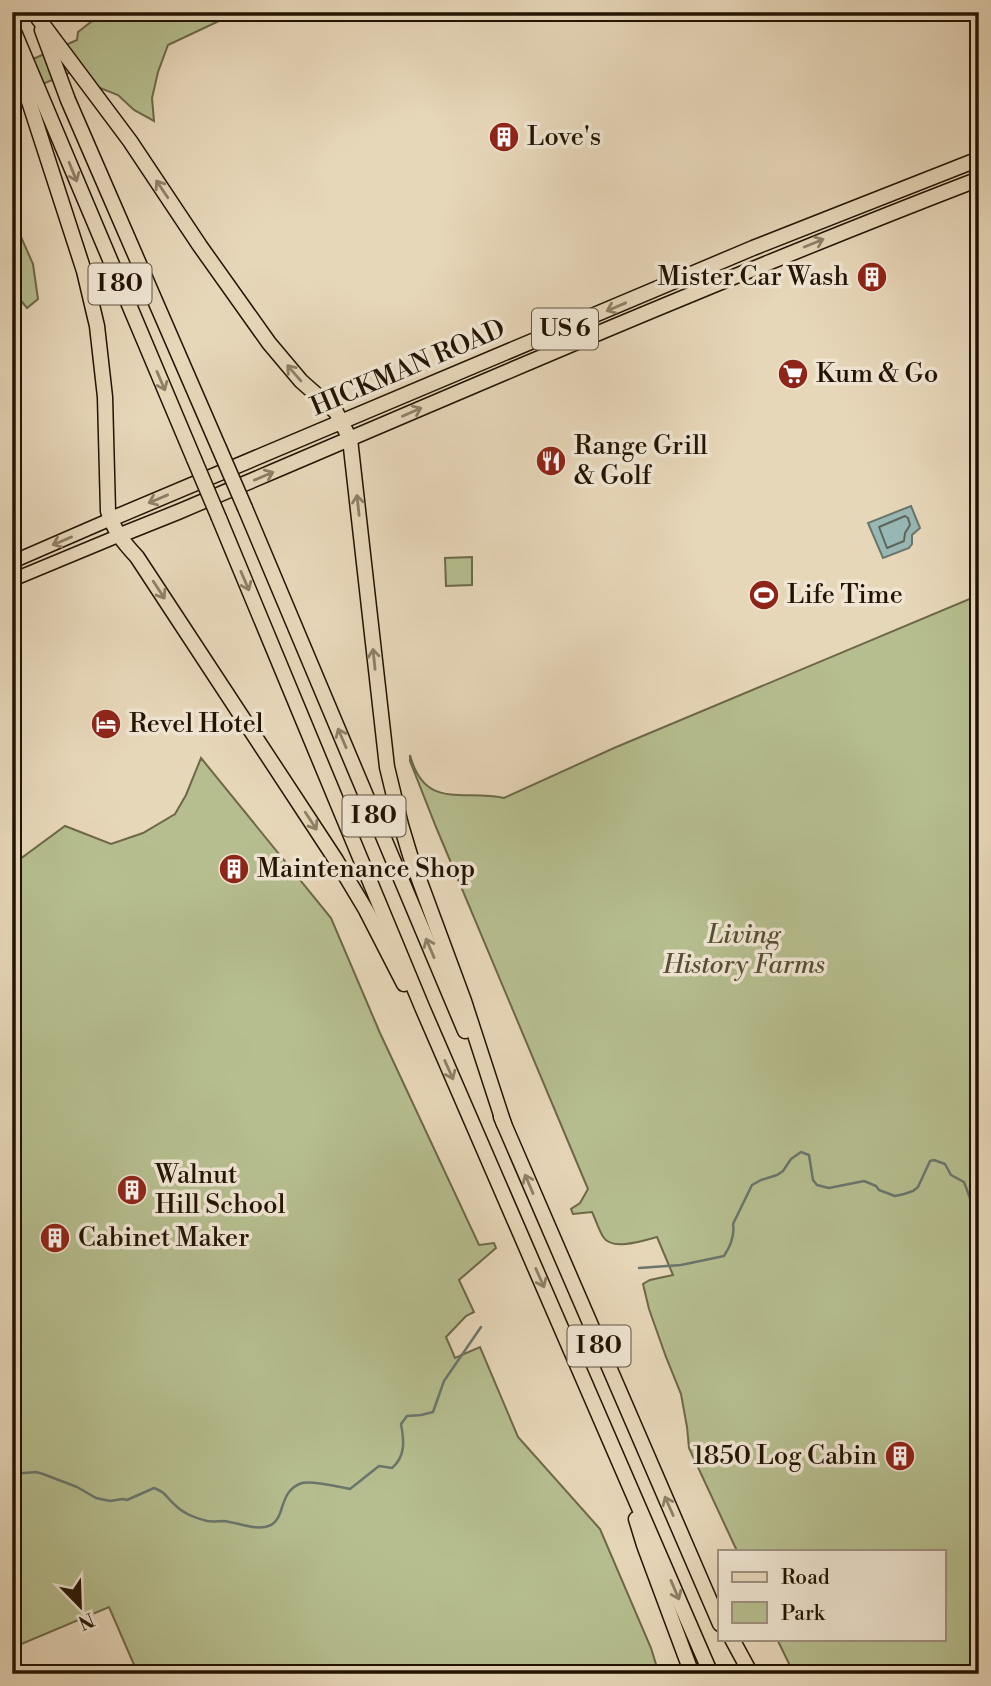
<svg xmlns="http://www.w3.org/2000/svg" width="991" height="1686" font-family="'Libre Bodoni',serif">
<rect width="100%" height="100%" fill="#e7d7b9"/>
<filter id="stains"><feTurbulence type="fractalNoise" baseFrequency=".00286" numOctaves="4"/><feColorMatrix values="0 0 0 0 .2 0 0 0 0 .09 0 0 0 0 .02 0 0 0 .5 -.17"/></filter>
<radialGradient id="worn" r=".72"><stop offset=".6" stop-color="#630" stop-opacity="0"/><stop offset="1" stop-color="#630" stop-opacity=".3"/></radialGradient>
<g fill="#b6be8f" stroke="#6c6848" stroke-width="2">
<polygon points="84,12 238,12 168,45 158,72 152,98 154,121 134,110 118,95 90,84 83,67 12,97 12,68 77,40 78,32 92,21"/>
<polygon points="12,209 17,228 33,264 38,299 27,308 18,297 12,297 12,280 16,267 12,258"/>
<polygon points="472,557 472,585 446,586 445,558"/>
<path d="M979 595V1674H794L777 1639H944V1551H737L689 1448 687 1427 681 1394 666 1357 649 1309 643 1284 650 1280 673 1275 657 1237C645 1240 613 1251 604 1238 599 1231 596 1220 592 1212L573 1214 571 1209 580 1203 588 1189 436 827 410 761V755C425 811 463 789 504 798L614 748Z"/>
<polygon points="201,758 331,918 380,1033 479,1245 494,1243 496,1248 459,1280 474,1312 466,1316 446,1337 455,1358 480,1347 518,1437 600,1529 651,1648 659,1674 138,1674 109,1607 12,1648 12,865 65,826 111,844 143,833 175,814 186,795"/>
</g>
<polygon fill="#98b8b5" stroke="#69766d" stroke-width="2" points="911,506 920,528 912,535 912,544 909,548 883,558 868,523"/>
<g fill="none" stroke-linecap="round" stroke-linejoin="round">
<polygon stroke="#5d665b" stroke-width="2" points="905,516 908,518 910,525 905,533 904,541 887,548 879,527"/>
<g stroke="#69766d" stroke-width="2.5">
<polyline points="16,23 32,16"/>
<path d="M639 1268 681 1265 724 1256C730 1247 735 1236 733 1224L752 1185 761 1180 777 1175 783 1171 791 1159 801 1152 809 1155 813 1180 817 1185 829 1188 864 1181 876 1186 879 1190 895 1196 904 1194 913 1191 918 1187 930 1161 934 1160 945 1164 951 1175 964 1182 973 1206 979 1207"/>
<path d="M12 1474 36 1472 43 1474 77 1487 96 1498 110 1501 123 1499 127 1500 154 1488C168 1494 164 1495 174 1504 182 1513 195 1518 207 1521 213 1522 218 1521 223 1521 238 1522 256 1532 271 1525 286 1517 278 1491 302 1483 313 1480 337 1487 350 1489L379 1466 392 1468C406 1456 404 1440 401 1424L407 1416 421 1415 433 1412 444 1381 481 1327"/>
</g>
<g stroke="#221301" stroke-width="15">
<g id="primary">
<polyline points="12,562 111,519"/>
<polyline points="12,580 118,536"/>
</g>
</g>
<g stroke="#221301" stroke-width="17">
<g id="highway">
<polyline points="35,14 130,141 200,246 269,343 301,381 336,412 350,439 387,767 401,825 410,855 464,1001 504,1124"/>
<polyline points="12,27 194,459"/>
<polyline points="42,30 68,100 219,448"/>
<path d="M12 49 84 271 97 326 105 397 108 511C114 531 123 542 137 557L336 860 366 910 404 984"/>
<polyline points="245,508 465,1031"/>
<polyline points="219,518 422,1007 711,1674"/>
<polyline points="111,519 753,248 979,159"/>
<path d="M118 536 178 512C444 399 709 283 979 179"/>
<polyline points="501,1117 720,1624"/>
<polyline points="636,1519 644,1545 692,1674"/>
<polyline points="732,1639 751,1674"/>
</g>
</g>
<use href="#primary" stroke="#e7d7b9" stroke-width="12"/>
<use href="#highway" stroke="#e7d7b9" stroke-width="14"/>
<g stroke="#221301" stroke-width="17" stroke-linecap="butt">
<g id="highway-bridge">
<polyline points="219,448 245,508"/>
<polyline points="194,459 219,518"/>
</g>
</g>
<use href="#highway-bridge" stroke="#e7d7b9" stroke-width="14"/>
</g>
<defs><path id="oneway-shaft" d="M-6 0H5M1.5-3L5.5 0L1.5 3" fill="none" stroke-width="1.6" stroke-linecap="round" stroke-linejoin="round" transform="scale(1.75)"/></defs>
<g stroke="#8e7f66">
<use href="#oneway-shaft" transform="translate(73 172) rotate(68)"/>
<use href="#oneway-shaft" transform="translate(162 189) rotate(-124)"/>
<use href="#oneway-shaft" transform="translate(814 243) rotate(-22)"/>
<use href="#oneway-shaft" transform="translate(616 307) rotate(157)"/>
<use href="#oneway-shaft" transform="translate(294 373) rotate(-131)"/>
<use href="#oneway-shaft" transform="translate(161 381) rotate(67)"/>
<use href="#oneway-shaft" transform="translate(412 412) rotate(-24)"/>
<use href="#oneway-shaft" transform="translate(264 476) rotate(-23)"/>
<use href="#oneway-shaft" transform="translate(158 499) rotate(157)"/>
<use href="#oneway-shaft" transform="translate(358 505) rotate(-96)"/>
<use href="#oneway-shaft" transform="translate(62 541) rotate(157)"/>
<use href="#oneway-shaft" transform="translate(245 581) rotate(67)"/>
<use href="#oneway-shaft" transform="translate(159 590) rotate(57)"/>
<use href="#oneway-shaft" transform="translate(374 659) rotate(-96)"/>
<use href="#oneway-shaft" transform="translate(342 738) rotate(-113)"/>
<use href="#oneway-shaft" transform="translate(311 821) rotate(57)"/>
<use href="#oneway-shaft" transform="translate(430 948) rotate(-113)"/>
<use href="#oneway-shaft" transform="translate(449 1070) rotate(66)"/>
<use href="#oneway-shaft" transform="translate(529 1184) rotate(-113)"/>
<use href="#oneway-shaft" transform="translate(540 1278) rotate(66)"/>
<use href="#oneway-shaft" transform="translate(669 1506) rotate(-114)"/>
<use href="#oneway-shaft" transform="translate(675 1590) rotate(67)"/>
</g>
<defs>
<g id="building-disc" transform="scale(1.575)"><circle r="9.5" fill="#8f2418" stroke="#efe5d2"/><path d="M-4-6H4V6H1V3H-1V6H-4ZM-2.5-4.3h1.7v1.8h-1.7ZM.8-4.3h1.7v1.8H.8ZM-2.5-1h1.7V.8h-1.7ZM.8-1h1.7V.8H.8Z" fill="#fff"/></g>
<g id="supermarket-disc" transform="scale(1.575)"><circle r="9.5" fill="#8f2418" stroke="#efe5d2"/><path d="M-6-5.5h2.5l.6 2H6L4.5 2H-2.5L-4.4-4H-6ZM-1.5 3.2a1.3 1.3 0 1 0 .1 0ZM3 3.2a1.3 1.3 0 1 0 .1 0Z" fill="#fff"/></g>
<g id="restaurant-disc" transform="scale(1.575)"><circle r="9.5" fill="#8f2418" stroke="#efe5d2"/><path d="M-5-6h1v4h1v-4h1v4h1v-4h1v5L-1.5 .5V6h-2V.5L-5-1ZM5-6V6H3V1.5H1.5Q1.5-4 5-6Z" fill="#fff"/></g>
<g id="stadium-disc" transform="scale(1.575)"><circle r="9.5" fill="#8f2418" stroke="#efe5d2"/><path d="M0-5a6.5 5 0 1 0 0 10a6.5 5 0 1 0 0-10ZM-3.5-1.8h7v3.6h-7Z" fill="#fff"/></g>
<g id="hotel-disc" transform="scale(1.575)"><circle r="9.5" fill="#8f2418" stroke="#efe5d2"/><path d="M-6-4.5h1.5V1H6V5H4.5V3h-9V5H-6ZM-4 0a1.8 1.8 0 1 1 3.6 0ZM.5 0V-2.5h3Q6-2.5 6 0Z" fill="#fff"/></g>
</defs>
<g fill-rule="evenodd">
<use href="#building-disc" x="504" y="137"/>
<use href="#building-disc" x="872" y="277"/>
<use href="#supermarket-disc" x="793" y="374"/>
<use href="#restaurant-disc" x="551" y="461"/>
<use href="#stadium-disc" x="764" y="595"/>
<use href="#hotel-disc" x="106" y="724"/>
<use href="#building-disc" x="234" y="869"/>
<use href="#building-disc" x="132" y="1190"/>
<use href="#building-disc" x="55" y="1238"/>
<use href="#building-disc" x="900" y="1456"/>
</g>
<g text-anchor="middle" dominant-baseline="central" stroke-width="7" stroke-linejoin="round" paint-order="stroke">
<g fill="#efe5d2" stroke="#605240" stroke-width="2">
<rect x="88.5" y="263.5" width="63" height="41" rx="5"/>
<rect x="532" y="308.5" width="66" height="41" rx="5"/>
<rect x="342.5" y="795.5" width="63" height="41" rx="5"/>
<rect x="567.5" y="1325.5" width="63" height="41" rx="5"/>
</g>
<g font-size="24" font-weight="bold" fill="#221301">
<text x="120" y="284">I 80</text>
<text x="565" y="329">US 6</text>
<text x="374" y="816">I 80</text>
<text x="599" y="1346">I 80</text>
</g>
<g font-size="26" fill="#221301" stroke="#efe5d2" text-anchor="start">
<text x="527" y="137">Love's</text>
<text x="849" y="277" text-anchor="end">Mister Car Wash</text>
<text x="816" y="374">Kum &amp; Go</text>
<text x="574" y="446">Range Grill<tspan x="574" dy="30">&amp; Golf</tspan></text>
<text x="787" y="595">Life Time</text>
<text x="129" y="724">Revel Hotel</text>
<text x="257" y="869">Maintenance Shop</text>
<text x="155" y="1175">Walnut<tspan x="155" dy="30">Hill School</tspan></text>
<text x="78" y="1238">Cabinet Maker</text>
<text x="877" y="1456" text-anchor="end">1850 Log Cabin</text>
</g>
<g font-size="26" fill="#221301" stroke="#efe5d2">
<text transform="translate(408 368) rotate(-23)">HICKMAN ROAD</text>
</g>
<g font-size="26" font-style="italic" fill="#564f33" stroke="#efe5d2">
<text x="744" y="935">Living<tspan x="744" dy="30">History Farms</tspan></text>
</g>
</g>
<rect width="991" height="1686" fill="none" stroke="#e7d7b9" stroke-width="42"/>
<rect x="14" y="14" width="963" height="1658" fill="none" stroke="#221301" stroke-width="3.5"/>
<rect x="21" y="21" width="949" height="1644" fill="none" stroke="#221301" stroke-width="2"/>
<rect x="718" y="1550" width="228" height="91" fill="#efe5d2" stroke="#9d917e" stroke-width="2"/>
<rect x="732" y="1572" width="35" height="10" fill="#e7d7b9" stroke="#9d917e" stroke-width="2"/>
<text x="781" y="1584" font-size="21" fill="#221301">Road</text>
<rect x="732" y="1602" width="35" height="21" fill="#b6be8f" stroke="#9d917e" stroke-width="2"/>
<text x="781" y="1620" font-size="21" fill="#221301">Park</text>
<g transform="translate(80 1606) rotate(157)" stroke="#efe5d2" stroke-width="5" paint-order="stroke">
<path d="M0-5L12 26L0 18L-12 26Z" fill="#221301"/>
<text y="-10" font-size="19" font-weight="bold" text-anchor="middle" fill="#221301">N</text>
</g>
<rect width="100%" height="100%" filter="url(#stains)"/>
<rect width="100%" height="100%" fill="url(#worn)"/>
</svg>
